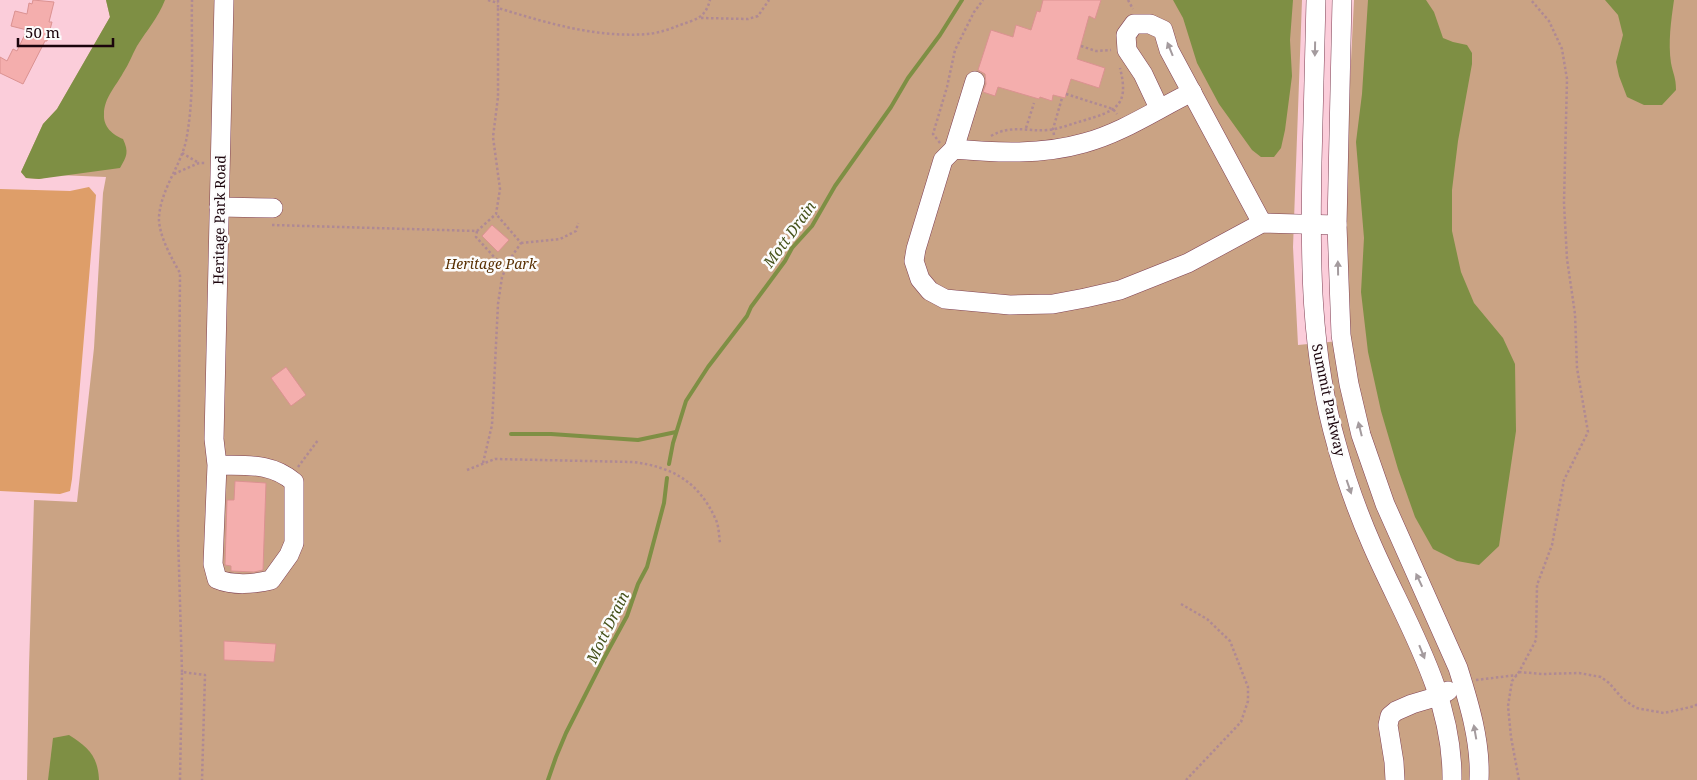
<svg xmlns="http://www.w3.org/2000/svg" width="1697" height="780" font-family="'Noto Serif',serif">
<rect width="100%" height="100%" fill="#fbcdda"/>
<polygon fill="#caa384" points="106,0 1302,0 1293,247 1298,345 1349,340 1343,223 1354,0 1697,0 1697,780 27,780 29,667 34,500 77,502 94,348 103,193 106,177 58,175 39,179 26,178 21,172 43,124 57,109 110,17"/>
<polygon fill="#de9e69" points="89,187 96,195 72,479 70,491 60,494 0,491 0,189 70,191"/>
<g fill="#7e8f44">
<path d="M106 0H165C158 18 147 30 137 46 132 55 129 64 123 73 116 86 104 98 104 114 103 127 113 135 123 139 129 152 127 156 120 168L39 179 26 178 21 172 43 124 57 109 110 17Z"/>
<polygon points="1173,0 1293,0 1290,40 1292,76 1285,130 1281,148 1274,157 1261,157 1252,150 1219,104 1197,63 1183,18"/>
<polygon points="1368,0 1426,0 1434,12 1443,38 1453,42 1467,45 1472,53 1472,64 1458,141 1452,190 1452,231 1461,272 1474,303 1503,338 1515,364 1516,431 1499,546 1479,565 1457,561 1433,549 1415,517 1398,469 1381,411 1368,352 1361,292 1364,238 1356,142 1362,94"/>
<path d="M1605 0H1674C1671 21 1668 42 1671 63 1673 74 1676 77 1676 90L1662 105H1644L1627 97 1619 76 1616 62 1623 35 1618 15Z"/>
<path d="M69 735C88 747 98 756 99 780H48L53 738Z"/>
</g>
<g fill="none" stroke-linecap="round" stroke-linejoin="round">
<g stroke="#7e8f44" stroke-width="4">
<polyline points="511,434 551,434 638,440 676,432"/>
<polyline points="669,464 673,443 686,401 708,367 747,316 751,307 785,261 792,248 812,226 835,186 891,107 908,78 940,35 962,0"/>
<polyline points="548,780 556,757 566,733 603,660 627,616 638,584 647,567 664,503 667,478"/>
</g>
</g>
<g fill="#f4aead" stroke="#db9291">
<polygon points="33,0 54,2 49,22 52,22 47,41 45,41 23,84 0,73 0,57 7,61 13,49 17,51 27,30 11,26 15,11 27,14 29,3 32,4"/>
<polygon points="1043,0 1101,0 1095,19 1089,16 1077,59 1105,68 1099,88 1071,79 1065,98 1053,95 1052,101 1040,97 1039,99 998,87 995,96 983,92 986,84 985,74 978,70 991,30 1013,37 1016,25 1031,30 1037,11 1040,12"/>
<polygon points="492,225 509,240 498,252 482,236"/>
<polygon points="286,367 306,395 291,406 271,378"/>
<polygon points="235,481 266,483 263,570 254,572 231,571 231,566 225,565 227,500 234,500"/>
<polygon points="224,641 276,644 274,662 224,660"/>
</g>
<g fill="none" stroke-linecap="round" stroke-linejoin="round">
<g stroke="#7f4054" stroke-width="20">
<g id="minor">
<path d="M1316 0C1315 54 1313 108 1312 162 1310 258 1310 353 1337 446 1346 480 1358 513 1372 545 1405 621 1453 694 1452 780"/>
<path d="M1342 0 1337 225 1341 335 1349 384 1361 435 1385 504 1458 668C1469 703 1481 742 1479 780"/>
<path d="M1192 92C1157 109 1122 133 1084 143 1042 155 997 153 954 149L943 160 916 249 914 261 920 279 930 291 945 299 1010 305 1053 304 1085 298 1120 290 1188 263 1262 223 1337 225"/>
<polyline points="1159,108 1143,74 1127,50 1126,35 1134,24 1150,24 1163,30 1169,50 1262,223"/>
<polyline points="954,149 975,81"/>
<polyline points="219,207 273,208"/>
<path d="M217 465C246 466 271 462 294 482V543L289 555 271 580C255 584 233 586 217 579L213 564 217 465 214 439 224 0"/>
<polyline points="1395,780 1394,762 1388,725 1390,716 1396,711 1412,704 1439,696 1448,691"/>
</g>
</g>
<g stroke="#af8994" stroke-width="2.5" stroke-dasharray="2.5 2.5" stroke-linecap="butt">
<polyline points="488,0 498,3"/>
<path d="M498 0V8C547 23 596 38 648 34 659 33 670 29 680 25 697 19 705 18 710 0"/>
<polyline points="1128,0 1133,9"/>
<polyline points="701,18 748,19 758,16 769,0"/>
<polyline points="1081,46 1096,51 1111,50"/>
<polyline points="1066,94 1113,109 1117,114"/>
<polyline points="1026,128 1034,103"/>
<polyline points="1054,135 1053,129 1062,98"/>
<path d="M991 136C1012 124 1027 132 1048 130 1059 129 1071 124 1082 121 1115 111 1130 107 1120 68"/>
<polyline points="940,143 933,134 947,87 955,50 974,12 983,0"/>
<polyline points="182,153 199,163"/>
<polyline points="174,174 199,163 206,163"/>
<polyline points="272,225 477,231 496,214 500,189 493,137 498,97 498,8"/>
<polyline points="477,231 476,237 505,269"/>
<polyline points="521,243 560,239 576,231 578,223"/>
<polyline points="483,463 492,425 498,304 502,277 510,259 521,243 496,214"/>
<polyline points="298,467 318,440"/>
<path d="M467 470 495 459 633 462C673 467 699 482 716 520 719 527 719 536 720 543"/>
<polyline points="1181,604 1207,619 1230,641 1248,687 1248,701 1241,722 1186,780"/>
<path d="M182 672 178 534 180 273C172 259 158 234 159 217 161 189 180 167 186 141 195 95 191 47 192 0"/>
<polyline points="1519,672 1542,674 1579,673 1601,677 1609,683 1623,699 1636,708 1664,713 1695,706 1697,704"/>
<polyline points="1476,680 1517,675"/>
<polyline points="180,780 182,672 205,675 202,780"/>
<polyline points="1519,780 1511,737 1508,706 1512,681 1519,672 1536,640 1537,585 1552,545 1564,480 1588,432 1577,368 1575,314 1567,259 1564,203 1567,79 1562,49 1549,21 1531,0"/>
</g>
<use href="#minor" stroke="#fff" stroke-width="19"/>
</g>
<defs><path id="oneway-solid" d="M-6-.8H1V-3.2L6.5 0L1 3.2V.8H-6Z" transform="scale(1.25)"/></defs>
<g fill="#a49b9e">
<use href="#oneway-solid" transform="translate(1170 49) rotate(-112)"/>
<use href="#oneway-solid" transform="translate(1315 49) rotate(91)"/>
<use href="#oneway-solid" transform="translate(1338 268) rotate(-91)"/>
<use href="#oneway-solid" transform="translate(1360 429) rotate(-104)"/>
<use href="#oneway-solid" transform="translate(1349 487) rotate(71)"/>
<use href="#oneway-solid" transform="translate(1419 580) rotate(-115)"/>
<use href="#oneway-solid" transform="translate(1422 652) rotate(68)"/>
<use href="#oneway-solid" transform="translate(1475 732) rotate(-100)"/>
</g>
<g text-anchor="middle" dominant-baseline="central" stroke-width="5" stroke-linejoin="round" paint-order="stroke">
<g font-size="14" fill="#1b040c" stroke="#fcfcfc">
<text transform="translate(219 220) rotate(-89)">Heritage Park Road</text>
<text transform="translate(1329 400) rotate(78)">Summit Parkway</text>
</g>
<g font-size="14" font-style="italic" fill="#593003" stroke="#fcfcfc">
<text x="491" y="263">Heritage Park</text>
</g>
<g font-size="15" font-style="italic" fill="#46521b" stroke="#fcfcfc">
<text transform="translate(789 234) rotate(-54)">Mott Drain</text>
<text transform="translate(607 627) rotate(-64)">Mott Drain</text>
</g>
</g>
<path d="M18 38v8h95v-8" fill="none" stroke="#1b040c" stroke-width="2.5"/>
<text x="25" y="38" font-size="15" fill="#1b040c" stroke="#fcfcfc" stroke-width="4" paint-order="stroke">50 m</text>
</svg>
